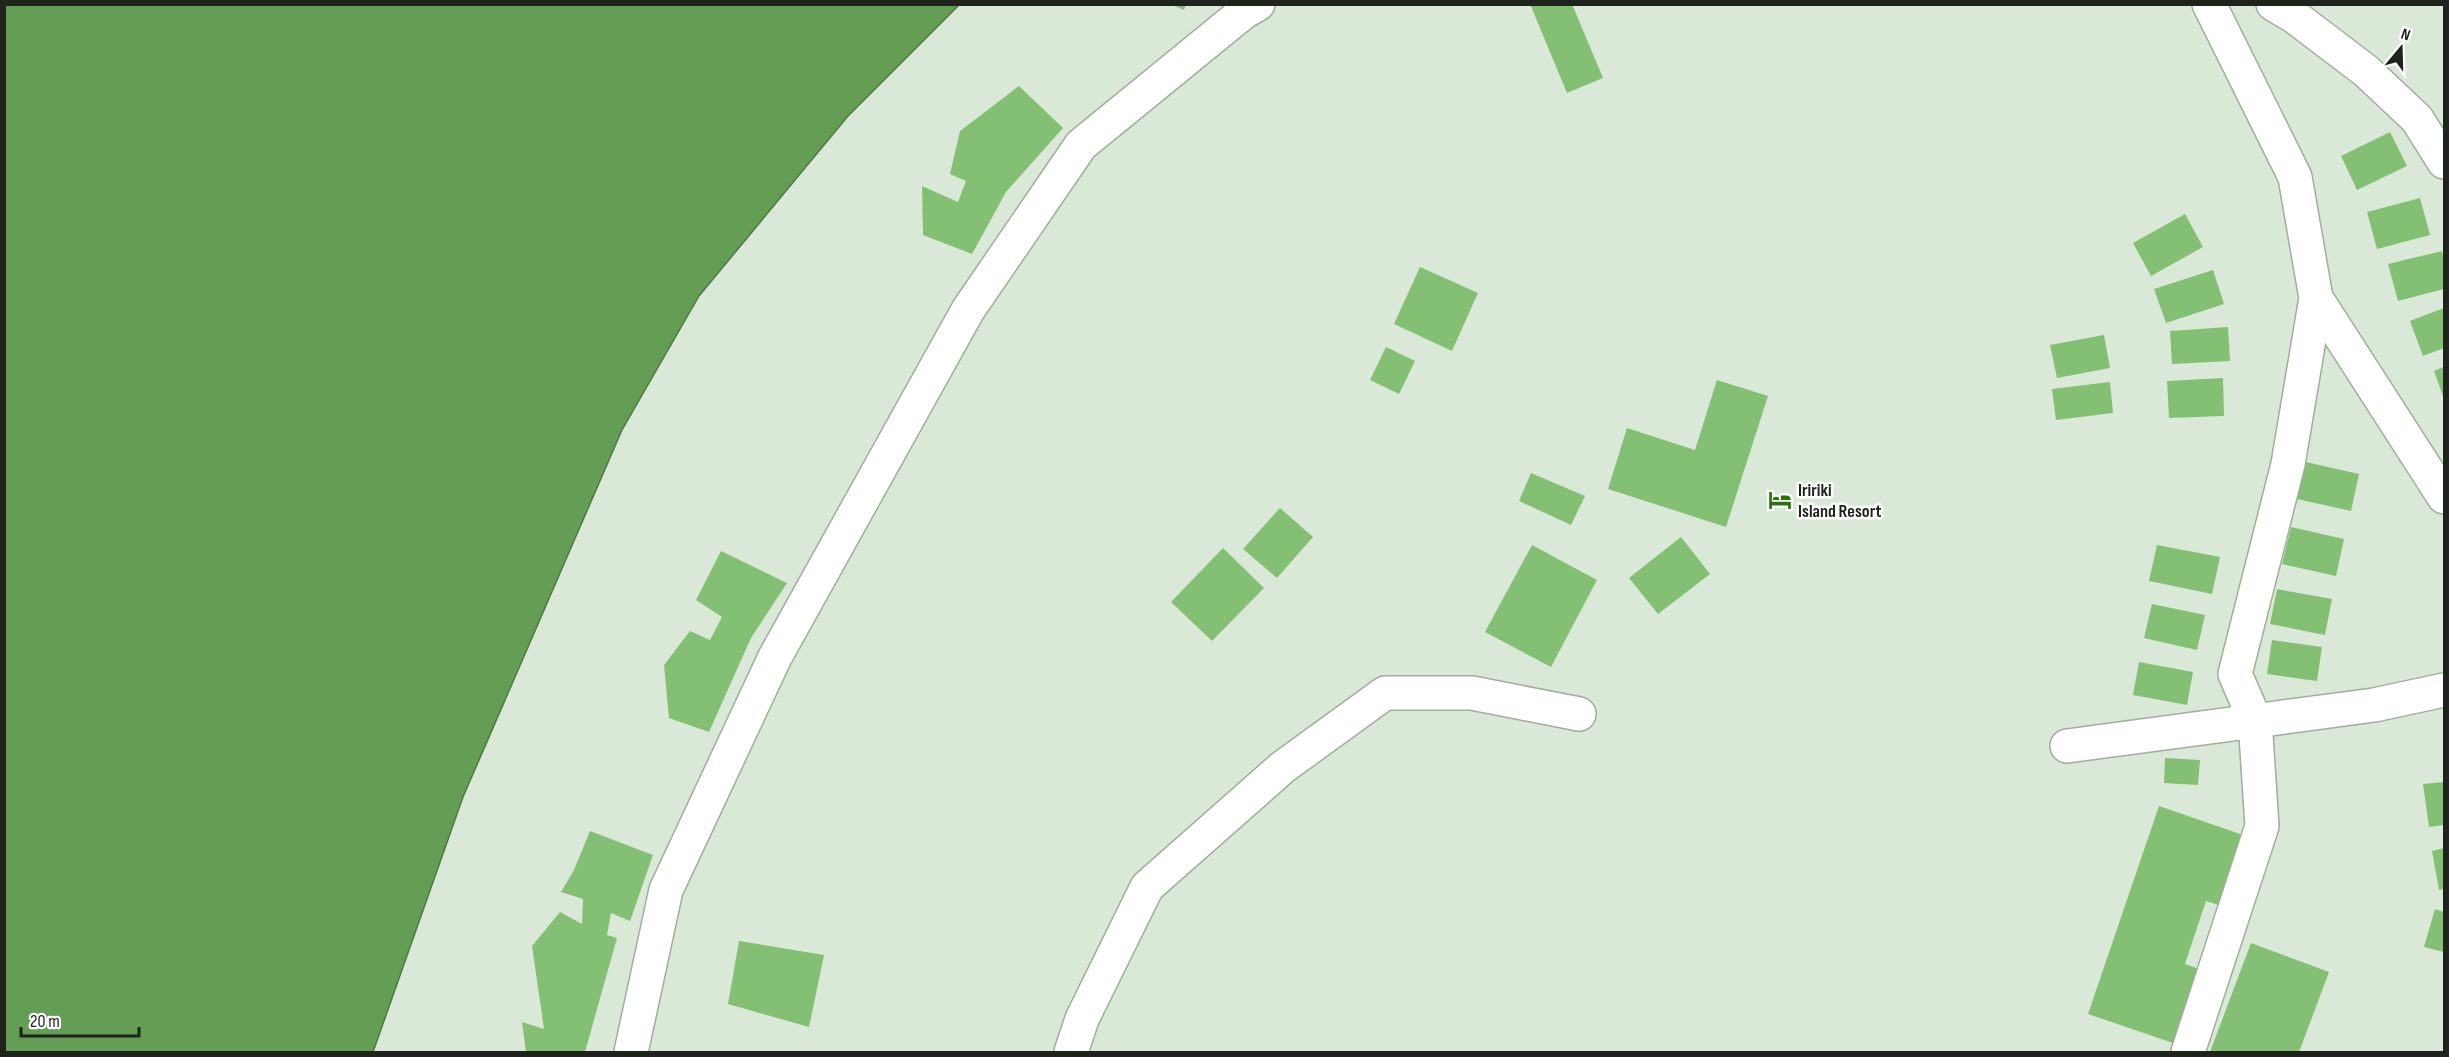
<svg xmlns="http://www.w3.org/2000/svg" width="2449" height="1057" font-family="'Sofia Sans Condensed',sans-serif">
<rect width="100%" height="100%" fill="#dae8d7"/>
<polygon fill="#649e54" stroke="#4f7943" stroke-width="1.5" points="5,4 959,5 848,116 699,296 622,430 463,797 373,1052 5,1052"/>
<g fill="#84c074">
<polygon points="1170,4 1186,4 1184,10"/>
<polygon points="1530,4 1572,4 1603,78 1567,93"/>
<polygon points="1019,86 1063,128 1006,192 972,254 923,235 922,186 958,202 966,181 950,174 960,131"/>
<polygon points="2390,132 2407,166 2357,190 2341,156"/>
<polygon points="2420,198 2430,235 2377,249 2367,212"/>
<polygon points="2185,214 2203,247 2151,276 2133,243"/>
<polygon points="2442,251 2444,261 2444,289 2398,301 2388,264"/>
<polygon points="1420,267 1478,293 1452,351 1394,324"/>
<polygon points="2213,270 2224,304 2166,323 2154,289"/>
<polygon points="2444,308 2444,348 2423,356 2410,321"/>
<polygon points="2228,327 2230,361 2172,364 2170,331"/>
<polygon points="2104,335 2110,368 2057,378 2050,345"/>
<polygon points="1386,347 1415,361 1399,394 1370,380"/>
<polygon points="2444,367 2444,399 2434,371"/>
<polygon points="2223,378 2224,416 2169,418 2167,381"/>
<polygon points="1717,380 1768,396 1726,527 1608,489 1627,428 1695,450"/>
<polygon points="2110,382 2113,413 2056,420 2052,389"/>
<polygon points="2306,462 2359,474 2351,511 2297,499"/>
<polygon points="1531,473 1585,496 1571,525 1519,501"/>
<polygon points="1280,508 1313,537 1277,578 1243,549"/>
<polygon points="2291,527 2344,539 2336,576 2282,564"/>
<polygon points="1681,537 1710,574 1658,614 1629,578"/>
<polygon points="1532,545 1597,580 1551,667 1485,632"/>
<polygon points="2157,545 2220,557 2212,594 2149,581"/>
<polygon points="1223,548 1264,588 1212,641 1171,602"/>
<polygon points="721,551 787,583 751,638 709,732 669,718 664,665 690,631 710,640 722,617 696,600"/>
<polygon points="2277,589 2332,599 2325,635 2270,624"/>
<polygon points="2152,604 2205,615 2197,650 2144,638"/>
<polygon points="2272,640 2322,647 2317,681 2267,674"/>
<polygon points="2139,662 2193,672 2187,705 2133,695"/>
<polygon points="2165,758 2200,760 2198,785 2164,783"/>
<polygon points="2444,782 2444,825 2429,827 2423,784"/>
<polygon points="2159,806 2246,836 2222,906 2206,901 2185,964 2199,969 2173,1043 2088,1014"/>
<polygon points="590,831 653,855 630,921 611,913 607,935 617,938 585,1052 526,1052 522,1022 544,1029 532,946 560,912 582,924 583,899 561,892 574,870"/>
<polygon points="2444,848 2444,889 2439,890 2432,851"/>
<polygon points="2435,909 2444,912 2444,952 2424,947"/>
<polygon points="739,941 824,955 809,1027 728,1004"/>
<polygon points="2251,943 2329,972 2299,1052 2210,1052"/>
</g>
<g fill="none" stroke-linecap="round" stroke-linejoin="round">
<g stroke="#a1ad9d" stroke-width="36">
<g id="minor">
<polyline points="2273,4 2295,17 2366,71 2417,119 2444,162"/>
<polyline points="2316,298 2444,497"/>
<polyline points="2067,746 2374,705 2444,690"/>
<polyline points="631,1052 666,890 775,657 968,310 1081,145 1244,12 1258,4"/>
<polyline points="1071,1052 1082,1019 1147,887 1283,767 1385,693 1472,693 1579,714"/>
<polyline points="2188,1052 2262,826 2255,720 2235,674 2288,464 2316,298 2295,177 2209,4"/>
</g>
</g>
<use href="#minor" stroke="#fff" stroke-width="33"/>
</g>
<defs>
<g id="hotel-bare" transform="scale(1.8)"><path d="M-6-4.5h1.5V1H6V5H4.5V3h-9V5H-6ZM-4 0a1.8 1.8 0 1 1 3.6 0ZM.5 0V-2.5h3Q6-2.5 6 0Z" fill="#2b710f" stroke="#fff" stroke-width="2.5" paint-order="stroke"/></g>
</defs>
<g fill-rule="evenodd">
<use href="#hotel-bare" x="1780" y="500"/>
</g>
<g text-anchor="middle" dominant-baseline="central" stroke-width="5" stroke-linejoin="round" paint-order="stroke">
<g font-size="18" font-weight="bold" fill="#1e231c" stroke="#fff" text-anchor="start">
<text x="1798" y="490">Iririki<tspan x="1798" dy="21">Island Resort</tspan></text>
</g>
</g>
<rect width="2449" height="1057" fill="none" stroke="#1e231c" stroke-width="12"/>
<g transform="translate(2401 48) rotate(19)" stroke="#ffffff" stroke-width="4.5" paint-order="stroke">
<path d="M0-4.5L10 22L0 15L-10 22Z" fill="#1e231c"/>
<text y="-9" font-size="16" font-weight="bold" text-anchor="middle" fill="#1e231c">N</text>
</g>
<path d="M21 1027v9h118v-9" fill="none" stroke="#1e231c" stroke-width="3"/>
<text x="30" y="1027" font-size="18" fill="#1e231c" stroke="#ffffff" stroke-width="4.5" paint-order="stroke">20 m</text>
</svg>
